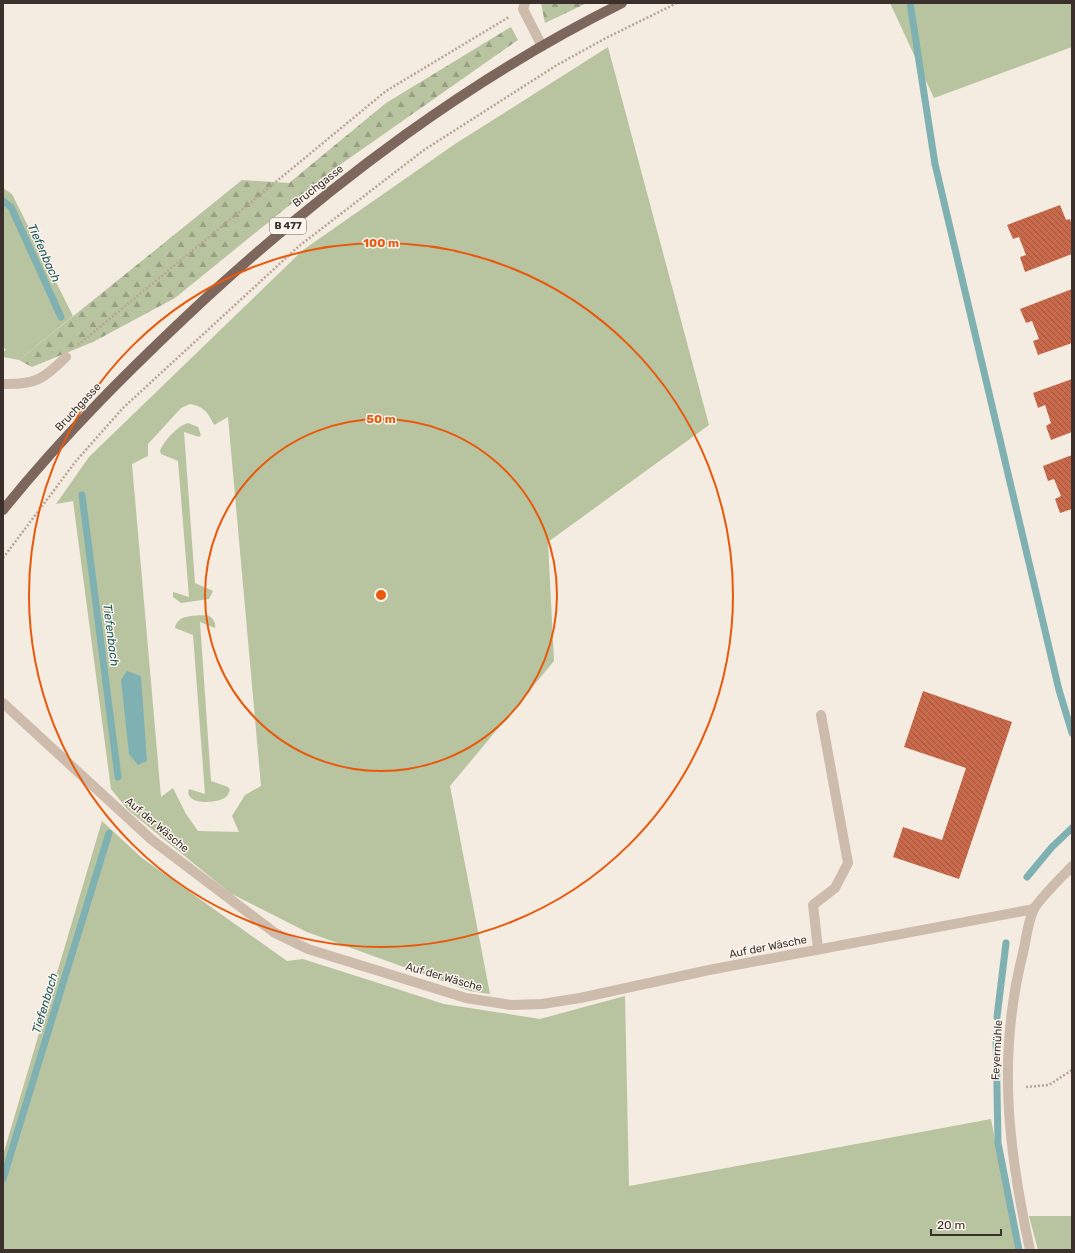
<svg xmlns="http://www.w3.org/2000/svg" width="1075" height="1253" font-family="Rubik,sans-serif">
<defs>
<pattern id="forest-firs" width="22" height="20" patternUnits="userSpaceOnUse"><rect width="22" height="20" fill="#b8c4a0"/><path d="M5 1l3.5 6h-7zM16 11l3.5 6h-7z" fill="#97a083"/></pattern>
<pattern id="building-back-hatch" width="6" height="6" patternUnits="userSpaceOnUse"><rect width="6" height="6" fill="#c8694b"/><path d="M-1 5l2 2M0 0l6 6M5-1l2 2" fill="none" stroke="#a4573f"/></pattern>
</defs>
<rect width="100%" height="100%" fill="#f4ebe1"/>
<g fill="#b8c4a0" fill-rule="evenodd">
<polygon points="890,3 1072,3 1072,47 934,98"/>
<path d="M608 47 709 425 548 542 554 661 450 786 490 994 470 991 307 932 230 893 128 810 111 789 73 501 56 504 89 457 303 250 455 144ZM190 404C205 407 208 413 214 425L228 417 261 786 245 795 232 816 239 832 198 831 186 814 173 788 161 797 132 464 148 456V444L181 408Z"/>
<polygon points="3,188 12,194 73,316 19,360 3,357 3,352 6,350 3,347"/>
<path d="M188 423 198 427 201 435 199 437 184 432 195 583 213 591 209 599 181 603 173 597V592L189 597 178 461 161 454 160 451C164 441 177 426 188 423Z"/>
<path d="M207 615C212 617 216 621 215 628L200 622 211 781 228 787 230 790C229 791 228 795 227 796 222 803 183 807 189 789L205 794 193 635 175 628C177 614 195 616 207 615Z"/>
<polygon points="102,821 142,858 287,961 303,959 444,1004 540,1019 625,996 629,1186 991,1119 1016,1250 3,1250 3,1155"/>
<polygon points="1029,1216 1072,1216 1072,1250 1038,1250"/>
</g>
<g fill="url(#forest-firs)">
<polygon points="541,3 587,3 545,23"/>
<polygon points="511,27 518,40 334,169 175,298 93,342 32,367 19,360 242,180 289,183 386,103"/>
</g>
<polygon fill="#7fb0b2" points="127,671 141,676 147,761 138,765 129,754 121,680"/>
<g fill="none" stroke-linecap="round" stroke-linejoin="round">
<g stroke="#7fb0b2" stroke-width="7">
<polyline points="910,3 935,164 1059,690 1072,733"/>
<polyline points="3,201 11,207 61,317"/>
<polyline points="82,495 118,777"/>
<polyline points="1027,877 1052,847 1072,828"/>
<polyline points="997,1017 1006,943"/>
<polyline points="996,1034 998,1143 1019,1250"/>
<polyline points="3,1179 109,833"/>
</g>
</g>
<g fill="url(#building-back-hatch)">
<polygon points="1060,205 1066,220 1070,219 1072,225 1072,254 1025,272 1020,257 1026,255 1019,237 1013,239 1007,225"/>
<polygon points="1072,289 1072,343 1038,355 1033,341 1039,339 1032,321 1026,323 1020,309"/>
<polygon points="1072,379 1072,432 1051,440 1046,426 1051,423 1045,405 1038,408 1033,393"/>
<polygon points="1072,455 1072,509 1060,513 1055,499 1061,496 1054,479 1048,481 1043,466"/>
<polygon points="923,691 1012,722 959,879 893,857 903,827 942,840 966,768 904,747"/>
</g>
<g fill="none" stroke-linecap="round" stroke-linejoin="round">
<g stroke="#b9a596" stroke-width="2.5" stroke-dasharray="2 2" stroke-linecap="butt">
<polyline points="78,345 386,91 509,17"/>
<polyline points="3,558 76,461 123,408 299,246 424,150 557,65 606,38 677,3"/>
<polyline points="1026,1087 1049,1085 1072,1070"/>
</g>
<g stroke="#cdbbac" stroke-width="10">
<polyline points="525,3 523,9 542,46"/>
<path d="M3 384C36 385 43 379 66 357"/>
<polyline points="818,949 813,905 835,888 848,863 821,715"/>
</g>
<g stroke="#cdbbac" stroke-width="10">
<polyline points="3,703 152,840 275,933 308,949 466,998 511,1005 542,1004 580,998 709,970 1034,909"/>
<path d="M1030 1250C1008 1149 997 1055 1023 953 1026 941 1028 920 1034 909 1039 899 1063 876 1072 866"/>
</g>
<path stroke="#7d675c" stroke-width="10" d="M3 510C65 433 135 364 207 297 333 182 469 79 622 3"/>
</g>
<g fill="none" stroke="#e8590c" stroke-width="2">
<circle cx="381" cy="595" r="176"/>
<circle cx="381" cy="595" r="352"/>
</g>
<g text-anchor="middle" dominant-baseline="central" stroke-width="3" stroke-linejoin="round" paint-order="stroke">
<rect fill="#fbf5ee" stroke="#756b66" stroke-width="1" x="270" y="218" width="36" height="16" rx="3"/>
<g font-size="10" font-weight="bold" fill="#3b302b">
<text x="288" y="226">B 477</text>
</g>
<g font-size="11" fill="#3b302b" stroke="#fbf5ee">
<text transform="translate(318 186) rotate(-38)">Bruchgasse</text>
<text transform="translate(78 407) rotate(-47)">Bruchgasse</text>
<text transform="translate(157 825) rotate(40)">Auf der Wäsche</text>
<text transform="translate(768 947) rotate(-11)">Auf der Wäsche</text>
<text transform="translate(444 977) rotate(16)">Auf der Wäsche</text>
<text transform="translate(997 1050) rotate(-87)">Feyermühle</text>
</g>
<g font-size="12" font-style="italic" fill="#1f5a5e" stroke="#fbf5ee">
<text transform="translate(44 253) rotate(66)">Tiefenbach</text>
<text transform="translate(111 635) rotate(83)">Tiefenbach</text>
<text transform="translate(45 1003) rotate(-73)">Tiefenbach</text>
</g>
</g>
<circle cx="381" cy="595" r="6" fill="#e8590c" stroke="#fbf5ee" stroke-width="2"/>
<g font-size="12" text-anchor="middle" font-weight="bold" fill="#e8590c" stroke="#fbf5ee" stroke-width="3" stroke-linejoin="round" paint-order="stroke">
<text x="381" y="247">100 m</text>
<text x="381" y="423">50 m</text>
</g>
<rect width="1075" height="1253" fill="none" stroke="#3b302b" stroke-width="8"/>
<path d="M931 1229v6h70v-6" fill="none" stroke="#3b302b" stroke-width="2"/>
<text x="937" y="1229" font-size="12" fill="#3b302b" stroke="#fbf5ee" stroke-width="3" paint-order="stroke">20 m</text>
</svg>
